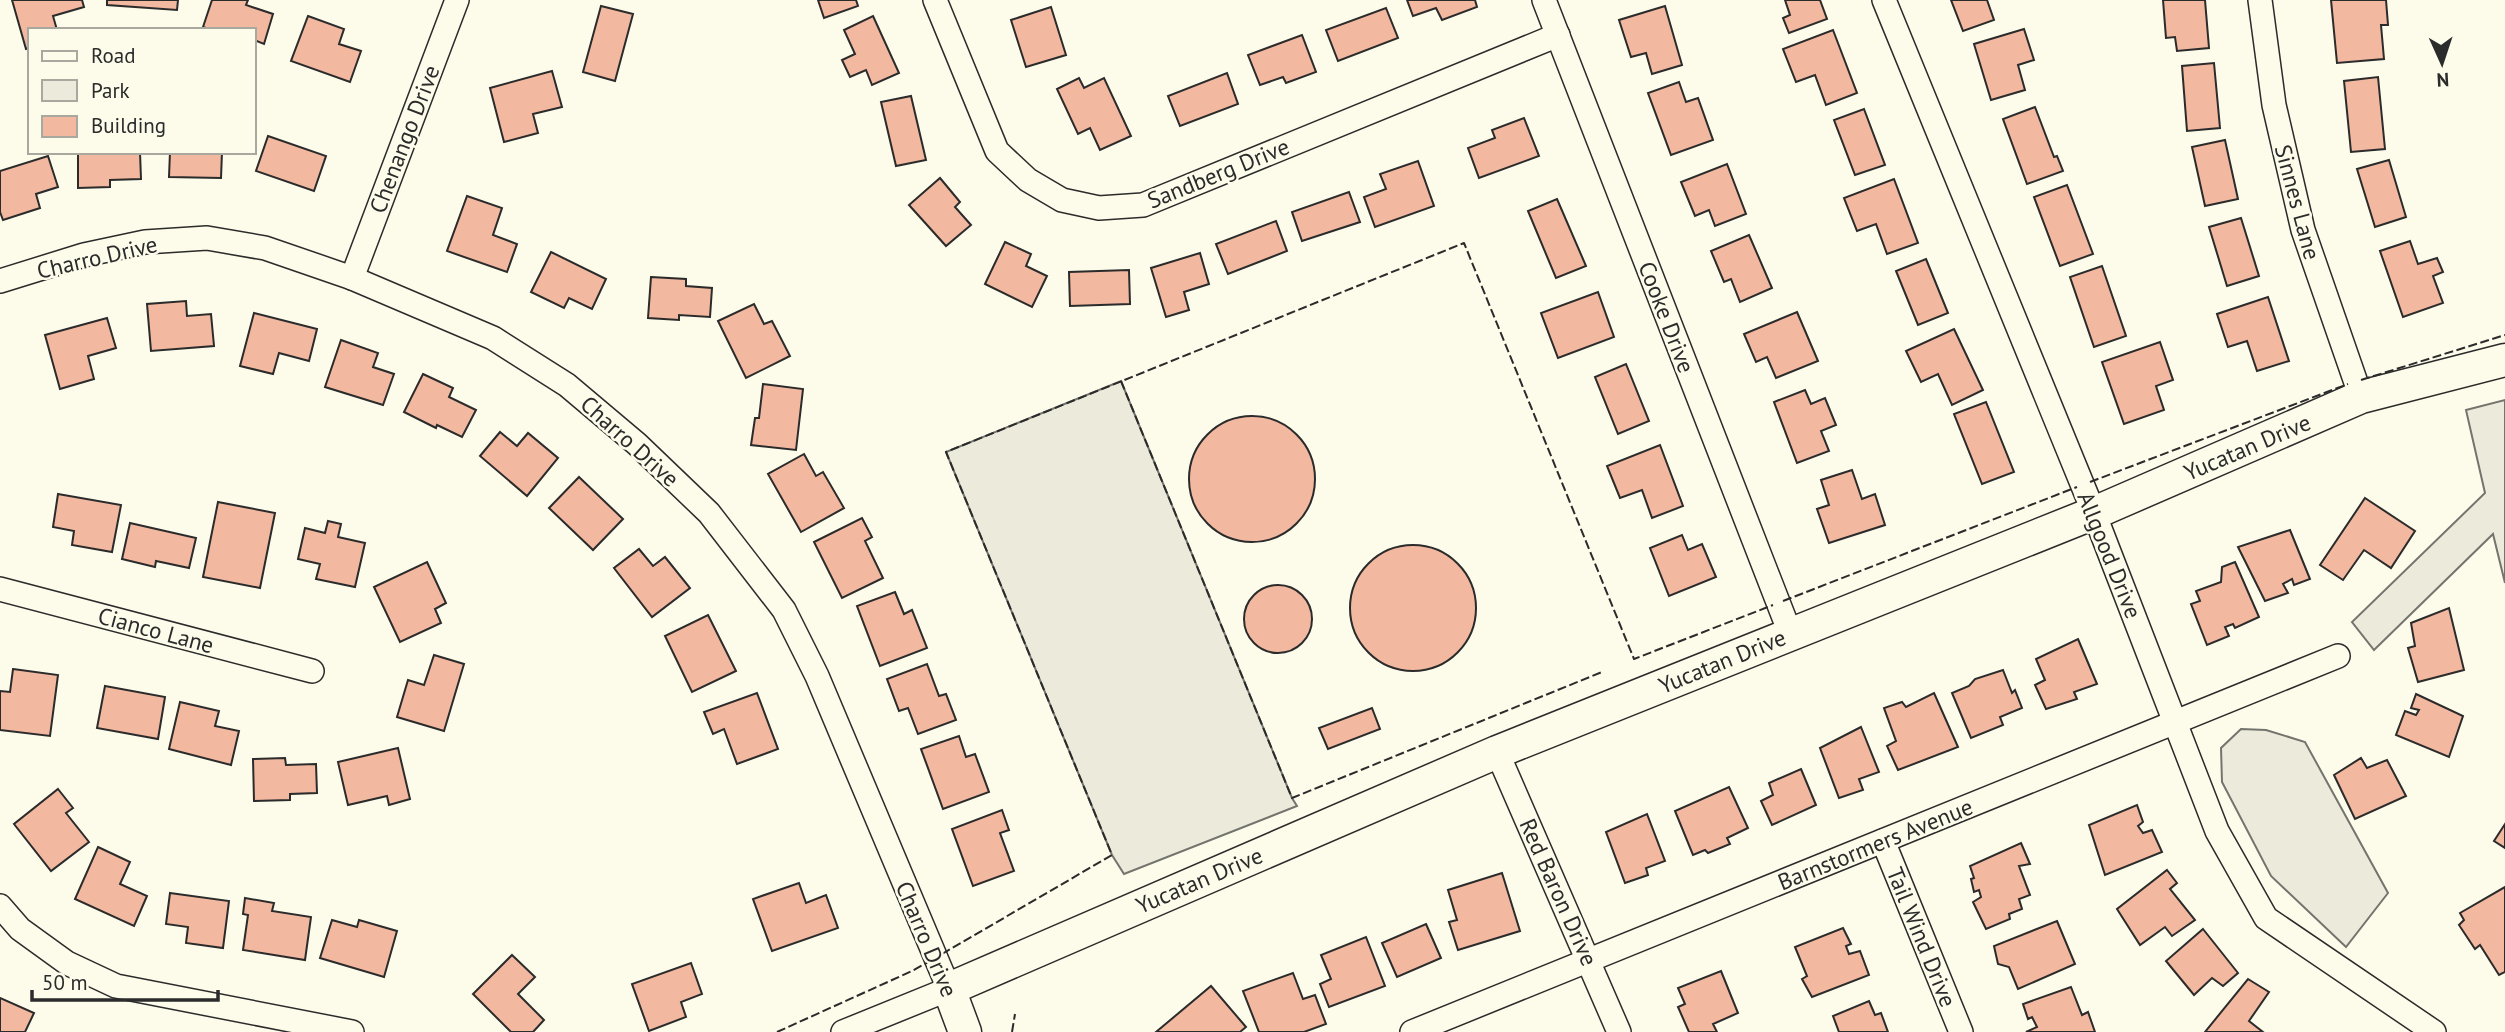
<svg xmlns="http://www.w3.org/2000/svg" width="2505" height="1032" font-family="'PT Sans',sans-serif">
<rect width="100%" height="100%" fill="#fdfbea"/>
<g fill="#ecebdb" stroke="#74746e" stroke-width="2">
<polygon points="1121,381 1292,798 1297,806 1124,874 1112,855 946,452"/>
<polygon points="2505,400 2505,583 2493,534 2374,650 2352,622 2485,493 2466,410"/>
<polygon points="2241,729 2266,730 2305,742 2388,893 2346,947 2271,876 2222,782 2221,748"/>
</g>
<g fill="#f2b8a0" stroke="#2b2b2b" stroke-width="2">
<polygon points="12,0 82,0 84,7 53,16 57,30 30,30 30,48 26,49"/>
<polygon points="107,0 178,0 177,10 107,5"/>
<polygon points="212,0 248,0 246,5 273,14 264,44 254,40 254,30 212,30 203,27"/>
<polygon points="818,0 856,0 858,6 824,18"/>
<polygon points="1407,0 1475,0 1477,7 1442,20 1436,8 1413,16"/>
<polygon points="1785,0 1820,0 1827,19 1789,33 1783,18 1790,15"/>
<polygon points="1951,0 1987,0 1994,20 1963,31"/>
<polygon points="2163,0 2205,0 2209,48 2177,51 2175,37 2166,38"/>
<polygon points="2331,0 2386,0 2388,25 2381,25 2384,59 2337,63"/>
<polygon points="601,6 633,14 615,81 583,72"/>
<polygon points="1665,6 1682,65 1652,74 1646,53 1631,57 1619,20"/>
<polygon points="1051,7 1066,55 1026,67 1011,20"/>
<polygon points="1386,8 1398,38 1338,61 1326,30"/>
<polygon points="308,16 344,29 339,44 361,51 350,82 291,61"/>
<polygon points="873,16 899,73 872,85 866,70 850,77 842,60 855,54 844,30"/>
<polygon points="2024,29 2034,60 2018,65 2025,90 1991,100 1974,44"/>
<polygon points="1833,30 1857,93 1826,105 1815,75 1796,82 1783,49"/>
<polygon points="1302,35 1316,72 1286,83 1283,77 1260,85 1248,55"/>
<polygon points="2214,63 2220,128 2187,131 2182,66"/>
<polygon points="552,71 562,107 533,114 538,133 504,142 490,88"/>
<polygon points="1227,73 1238,104 1180,126 1168,96"/>
<polygon points="2378,77 2385,149 2351,152 2344,81"/>
<polygon points="1079,78 1084,88 1104,78 1131,136 1100,150 1090,128 1078,134 1057,89"/>
<polygon points="1679,82 1686,102 1698,98 1713,140 1671,155 1648,93"/>
<polygon points="911,96 926,160 896,166 881,102"/>
<polygon points="2035,107 2054,157 2057,156 2063,171 2027,184 2003,119"/>
<polygon points="1864,109 1885,165 1855,175 1834,120"/>
<polygon points="1524,118 1539,156 1479,178 1468,148 1495,138 1492,130"/>
<polygon points="268,136 326,156 314,191 256,171"/>
<polygon points="2225,140 2238,199 2205,206 2192,147"/>
<polygon points="78,152 140,152 141,179 110,180 110,187 78,188"/>
<polygon points="170,152 222,152 221,178 169,177"/>
<polygon points="48,156 58,187 36,194 40,208 3,220 0,212 0,171"/>
<polygon points="2389,160 2406,217 2375,227 2357,169"/>
<polygon points="1418,161 1434,206 1375,227 1364,197 1386,189 1380,174"/>
<polygon points="1727,164 1746,214 1715,226 1709,210 1695,216 1681,182"/>
<polygon points="940,178 960,202 955,207 971,225 946,246 909,205"/>
<polygon points="1894,179 1918,243 1887,254 1876,224 1857,231 1844,198"/>
<polygon points="2067,185 2093,254 2060,266 2034,197"/>
<polygon points="1349,192 1360,222 1302,241 1292,212"/>
<polygon points="467,196 502,208 493,235 517,244 507,272 447,251"/>
<polygon points="1557,199 1586,266 1556,278 1528,211"/>
<polygon points="2241,218 2259,276 2227,286 2209,227"/>
<polygon points="1276,221 1287,251 1228,274 1216,244"/>
<polygon points="1749,235 1772,288 1740,302 1731,279 1724,282 1711,251"/>
<polygon points="2410,241 2418,264 2437,258 2443,272 2433,276 2443,303 2403,317 2380,251"/>
<polygon points="1005,242 1031,254 1026,266 1047,276 1032,307 985,284"/>
<polygon points="551,252 606,279 592,309 569,298 564,308 531,292"/>
<polygon points="1200,253 1209,284 1184,292 1189,310 1166,317 1151,268"/>
<polygon points="1926,259 1948,313 1918,325 1896,271"/>
<polygon points="2102,266 2126,336 2094,347 2070,277"/>
<polygon points="1129,270 1130,304 1070,306 1069,272"/>
<polygon points="651,277 686,279 686,286 712,288 710,317 679,315 679,320 648,318"/>
<polygon points="1598,292 1614,337 1558,358 1541,313"/>
<polygon points="2268,297 2289,361 2257,371 2247,341 2228,347 2217,314"/>
<polygon points="186,301 187,316 211,314 214,346 151,351 147,304"/>
<polygon points="754,304 764,324 772,321 790,356 746,378 718,321"/>
<polygon points="1797,312 1818,361 1776,378 1767,357 1756,362 1744,334"/>
<polygon points="254,313 317,329 309,361 279,353 273,374 240,366"/>
<polygon points="107,318 116,348 88,356 94,379 60,389 45,335"/>
<polygon points="1954,329 1983,390 1952,405 1938,374 1921,382 1906,351"/>
<polygon points="341,340 378,353 373,367 394,374 383,405 325,387"/>
<polygon points="2160,342 2173,380 2156,386 2164,410 2124,424 2102,362"/>
<polygon points="1626,364 1649,421 1618,434 1595,377"/>
<polygon points="423,374 453,388 449,397 476,410 462,437 437,425 436,428 404,412"/>
<polygon points="763,384 803,389 796,450 751,445 755,418 759,418"/>
<polygon points="1805,390 1811,404 1825,398 1836,425 1821,431 1829,451 1797,463 1774,402"/>
<polygon points="1986,402 2014,472 1982,484 1954,414"/>
<circle cx="1252" cy="479" r="63"/>
<polygon points="500,432 517,446 528,433 558,458 527,496 480,456"/>
<polygon points="1660,445 1683,506 1652,518 1642,490 1620,498 1607,466"/>
<polygon points="804,454 816,476 823,472 844,508 801,532 768,474"/>
<polygon points="1852,470 1862,499 1875,494 1885,525 1829,543 1817,509 1829,505 1821,480"/>
<polygon points="579,477 623,519 593,550 549,508"/>
<polygon points="58,494 121,505 112,552 72,545 74,531 53,527"/>
<polygon points="2365,498 2415,531 2391,568 2364,550 2343,580 2320,565"/>
<polygon points="218,502 275,513 260,588 203,577"/>
<polygon points="862,518 872,537 865,541 883,578 842,598 814,542"/>
<polygon points="328,521 341,524 338,537 365,543 355,587 316,579 320,564 298,559 305,528 325,533"/>
<polygon points="130,523 196,538 189,568 156,561 155,567 122,559"/>
<polygon points="2290,530 2310,579 2294,585 2292,579 2283,584 2288,593 2265,601 2238,547"/>
<polygon points="1682,535 1688,550 1702,544 1716,577 1669,596 1650,548"/>
<circle cx="1413" cy="608" r="63"/>
<polygon points="639,549 653,566 665,557 690,588 652,617 614,568"/>
<polygon points="427,562 446,603 435,609 441,623 400,642 374,587"/>
<polygon points="2235,562 2259,617 2235,628 2233,624 2225,627 2229,636 2207,645 2191,604 2200,601 2196,591 2221,582 2222,567"/>
<circle cx="1278" cy="619" r="34"/>
<polygon points="895,592 904,614 912,610 927,648 880,666 857,606"/>
<polygon points="2449,608 2464,670 2418,682 2408,648 2415,646 2411,623"/>
<polygon points="708,615 736,671 692,692 665,636"/>
<polygon points="2078,639 2097,684 2074,692 2077,699 2046,709 2035,685 2045,680 2036,659"/>
<polygon points="434,655 464,664 444,731 397,717 408,680 424,685"/>
<polygon points="927,664 939,696 946,694 956,720 918,734 908,708 899,711 887,679"/>
<polygon points="13,669 58,675 50,736 0,730 0,691 10,692"/>
<polygon points="2003,670 2012,693 2015,690 2022,708 2000,717 2003,725 1971,738 1952,693 1969,686 1975,679"/>
<polygon points="105,686 165,697 158,739 97,728"/>
<polygon points="757,693 778,749 737,764 724,729 713,734 704,712"/>
<polygon points="1934,693 1958,747 1898,770 1887,746 1896,741 1884,708 1902,702 1906,707"/>
<polygon points="2416,694 2463,716 2449,757 2396,735 2405,711 2416,715 2419,710 2411,708"/>
<polygon points="180,702 219,711 215,726 239,731 231,765 169,749"/>
<polygon points="1372,708 1380,729 1328,749 1319,728"/>
<polygon points="1861,727 1879,772 1859,779 1863,790 1839,798 1820,748"/>
<polygon points="959,736 966,757 975,754 989,792 943,809 921,749"/>
<polygon points="398,748 410,799 389,805 387,796 348,805 338,762"/>
<polygon points="285,758 286,765 316,764 317,793 290,794 290,800 254,801 253,759"/>
<polygon points="2361,758 2367,768 2387,760 2406,796 2355,819 2334,775"/>
<polygon points="1801,769 1816,805 1772,825 1761,801 1773,795 1769,783"/>
<polygon points="1729,787 1748,828 1727,838 1730,844 1708,853 1705,850 1693,855 1675,811"/>
<polygon points="58,789 73,808 66,813 89,842 51,871 14,824"/>
<polygon points="2137,805 2143,822 2138,826 2143,833 2152,830 2162,852 2105,875 2089,825"/>
<polygon points="1002,810 1009,830 1000,833 1014,871 973,886 952,829"/>
<polygon points="1647,814 1665,861 1646,868 1648,875 1625,883 1606,832"/>
<polygon points="2505,824 2505,848 2494,841"/>
<polygon points="2021,843 2030,864 2019,866 2030,895 2019,899 2022,909 2009,914 2010,919 1986,929 1973,902 1981,897 1979,890 1974,892 1971,879 1974,878 1970,866"/>
<polygon points="98,847 130,862 120,884 147,896 134,926 75,899"/>
<polygon points="2167,870 2177,883 2170,889 2195,920 2172,936 2165,927 2140,945 2117,909"/>
<polygon points="1502,873 1520,931 1458,950 1449,922 1457,920 1448,890"/>
<polygon points="799,883 806,903 826,895 838,928 772,951 753,899"/>
<polygon points="2505,887 2505,972 2499,975 2480,945 2475,949 2459,925 2464,920 2460,913"/>
<polygon points="170,893 229,901 223,948 186,943 188,927 166,924"/>
<polygon points="245,898 274,903 272,911 311,917 305,960 243,950 248,915 243,914"/>
<polygon points="332,920 357,927 359,920 397,931 384,977 320,958"/>
<polygon points="2057,921 2075,964 2018,989 2009,967 1998,964 1994,946"/>
<polygon points="1426,924 1441,958 1397,977 1382,943"/>
<polygon points="1843,928 1851,944 1846,946 1849,954 1860,951 1869,975 1812,997 1802,979 1807,976 1795,947"/>
<polygon points="2203,929 2238,973 2223,986 2212,978 2194,995 2166,961"/>
<polygon points="1366,937 1385,986 1329,1007 1320,984 1331,979 1321,955"/>
<polygon points="512,955 535,977 518,994 544,1020 533,1032 511,1032 473,994"/>
<polygon points="691,963 702,994 681,1002 686,1017 649,1031 632,984"/>
<polygon points="1721,971 1738,1013 1713,1024 1717,1032 1689,1032 1678,1007 1685,1004 1678,988"/>
<polygon points="1293,973 1303,999 1315,995 1326,1024 1304,1032 1259,1032 1243,991"/>
<polygon points="2248,979 2269,992 2249,1021 2263,1032 2205,1032"/>
<polygon points="1211,986 1246,1027 1240,1032 1156,1032"/>
<polygon points="2071,987 2082,1015 2088,1012 2095,1032 2026,1032 2037,1027 2032,1017 2028,1019 2023,1004"/>
<polygon points="0,998 34,1013 25,1032 0,1032"/>
<polygon points="1869,1001 1875,1015 1881,1013 1888,1032 1839,1032 1833,1016"/>
</g>
<g fill="none" stroke-linecap="round" stroke-linejoin="round">
<g stroke="#2b2b2b" stroke-width="26">
<g id="street">
<polyline points="935,0 997,151 1028,180 1062,200 1099,208 1143,205 1558,35"/>
<polyline points="1544,0 1790,633"/>
<polyline points="1884,0 2094,513 2217,831 2266,918 2434,1032"/>
<polyline points="2260,0 2274,105 2303,230 2361,397"/>
<polyline points="352,278 457,0"/>
<polyline points="0,281 84,255 145,242 207,238 265,248 352,278 493,338 567,385 637,444 709,513 784,610 817,676 949,989 843,1032"/>
<polyline points="0,589 312,671"/>
<polyline points="1497,752 1619,1032"/>
<polyline points="1883,841 1961,1032"/>
<polyline points="0,906 20,929 67,963 116,986 352,1032"/>
<polyline points="1412,1032 2338,656"/>
</g>
</g>
<g stroke="#2b2b2b" stroke-width="35">
<polyline id="secondary" points="965,1032 949,989 1497,752 2094,513 2361,397 2505,360"/>
</g>
<use href="#street" stroke="#fdfbea" stroke-width="23"/>
<use href="#secondary" stroke="#fdfbea" stroke-width="32"/>
<g stroke="#2b2b2b" stroke-width="2" stroke-dasharray="9 3.5" stroke-linecap="butt">
<polyline points="2361,380 2505,335"/>
<polyline points="1121,381 1292,798 1602,672"/>
<polyline points="2090,482 2348,384"/>
<polyline points="1783,601 2077,487"/>
<polyline points="942,954 1112,855 946,452 1464,243 1634,659 1773,605"/>
<polyline points="777,1032 912,971 930,961"/>
<polyline points="1012,1032 1015,1014"/>
</g>
</g>
<g text-anchor="middle" dominant-baseline="central" stroke-width="5" stroke-linejoin="round" paint-order="stroke">
<g font-size="23" fill="#2b2b2b" stroke="#fdfbea">
<text transform="translate(404 139) rotate(-69)">Chenango Drive</text>
<text transform="translate(1218 173) rotate(-22)">Sandberg Drive</text>
<text transform="translate(2298 202) rotate(75)">Sinnes Lane</text>
<text transform="translate(97 257) rotate(-13)">Charro Drive</text>
<text transform="translate(1667 317) rotate(69)">Cooke Drive</text>
<text transform="translate(630 441) rotate(42)">Charro Drive</text>
<text transform="translate(2247 447) rotate(-23)">Yucatan Drive</text>
<text transform="translate(2110 555) rotate(68)">Allgood Drive</text>
<text transform="translate(156 630) rotate(15)">Cianco Lane</text>
<text transform="translate(1722 661) rotate(-22)">Yucatan Drive</text>
<text transform="translate(1875 844) rotate(-22)">Barnstormers Avenue</text>
<text transform="translate(1199 880) rotate(-23)">Yucatan Drive</text>
<text transform="translate(1559 892) rotate(66)">Red Baron Drive</text>
<text transform="translate(1922 937) rotate(68)">Tail Wind Drive</text>
<text transform="translate(927 939) rotate(67)">Charro Drive</text>
</g>
</g>
<rect x="28" y="28" width="228" height="126" fill="#fdfbea" stroke="#a9a89e" stroke-width="2"/>
<rect x="42" y="51" width="35" height="10" fill="#fdfbea" stroke="#a9a89e" stroke-width="2"/>
<text x="91" y="63" font-size="21" fill="#2b2b2b">Road</text>
<rect x="42" y="80" width="35" height="21" fill="#ecebdb" stroke="#a9a89e" stroke-width="2"/>
<text x="91" y="98" font-size="21" fill="#2b2b2b">Park</text>
<rect x="42" y="116" width="35" height="21" fill="#f2b8a0" stroke="#a9a89e" stroke-width="2"/>
<text x="91" y="133" font-size="21" fill="#2b2b2b">Building</text>
<g transform="translate(2442 63) rotate(177)" stroke="#fdfbea" stroke-width="5" paint-order="stroke">
<path d="M0-5L12 26L0 18L-12 26Z" fill="#2b2b2b"/>
<text y="-10" font-size="19" font-weight="bold" text-anchor="middle" fill="#2b2b2b">N</text>
</g>
<path d="M32 990v10h186v-10" fill="none" stroke="#2b2b2b" stroke-width="3.5"/>
<text x="42" y="990" font-size="21" fill="#2b2b2b" stroke="#fdfbea" stroke-width="5" paint-order="stroke">50 m</text>
</svg>
